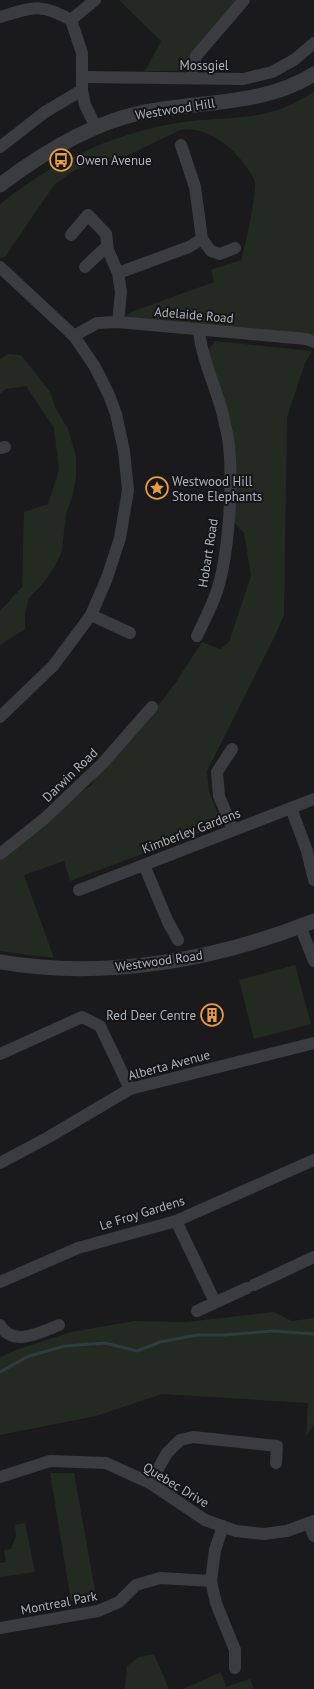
<svg xmlns="http://www.w3.org/2000/svg" width="314" height="1689" font-family="'PT Sans',sans-serif">
<rect width="100%" height="100%" fill="#1a1a1c"/>
<g fill="#222a22">
<polygon points="119,0 237,0 194,49 186,64 178,71 145,71 161,41"/>
<path d="M314 92V342L118 322 131 312 214 282 211 270 241 260C245 250 257 191 255 182 254 178 251 174 249 171 236 149 205 123 178 131L120 159 99 162 75 170 54 185 5 257 0 258V204C55 160 121 129 192 121 217 118 243 119 267 113 283 110 300 100 314 92Z"/>
<polygon points="215,341 312,351 305,363 287,417 284,615 275,636 207,771 209,791 219,817 214,827 70,881 64,861 24,875 54,958 0,951 0,859 44,819 91,785 103,768 151,715 176,682 202,642 220,649 229,642 251,576 244,533 233,521 235,502 207,352"/>
<polygon points="8,354 21,355 50,392 56,409 68,429 76,456 76,477 73,495 66,514 62,551 55,566 45,581 29,598 25,614 25,629 0,645 0,611 22,587 24,512 48,504 59,470 54,428 26,386 6,389 0,394 0,359"/>
<polygon points="295,965 311,1024 254,1039 239,980"/>
<polygon points="274,1312 292,1321 314,1318 314,1424 306,1437 308,1403 162,1394 96,1416 0,1435 0,1357 16,1350 71,1332 134,1321 186,1322"/>
<polygon points="50,1473 74,1473 96,1596 71,1601"/>
<polygon points="25,1523 35,1572 0,1577 0,1563 6,1562 4,1550 11,1549 16,1536 15,1525"/>
<polygon points="154,1654 169,1689 125,1689 127,1666 139,1657"/>
<polygon points="221,1672 226,1687 250,1679 254,1689 183,1689"/>
</g>
<g fill="none" stroke-linecap="round" stroke-linejoin="round">
<polyline stroke="#303b3f" stroke-width="3" points="0,1372 29,1356 65,1346 105,1343 137,1351 160,1342 197,1335 224,1335 274,1331 314,1334"/>
<g stroke="#3b3c40" stroke-width="12">
<path d="M0 17C32 8 40 2 71 20L82 53V90L85 105 96 127"/>
<polyline points="71,20 95,0"/>
<polyline points="83,77 243,79 272,72 294,60 314,43"/>
<polyline points="191,78 196,56 244,0"/>
<polyline points="0,147 45,112 82,90"/>
<polyline points="71,235 88,215 106,234 108,250 118,273 121,292 118,322"/>
<polyline points="202,239 211,251 220,254 235,248"/>
<polyline points="0,267 74,336 95,367 109,395 116,414 124,451 128,490 120,538 107,578 91,615 53,666 0,717"/>
<polyline points="85,267 107,246"/>
<polyline points="118,273 189,247 202,239 195,187 181,145"/>
<polyline points="74,336 97,323 118,322 306,339 314,342"/>
<polyline points="0,448 5,447"/>
<polyline points="91,615 130,633"/>
<path d="M197 636C204 621 212 606 217 591 229 553 233 485 229 445 228 436 225 425 223 415 216 387 202 360 199 331"/>
<polyline points="232,749 217,772 219,796 233,830"/>
<polyline points="291,808 307,851 314,880"/>
<polyline points="0,854 44,819 102,764 152,707"/>
<polyline points="144,865 168,922 178,940"/>
<polyline points="79,890 314,799"/>
<polyline points="300,926 314,961"/>
<polyline points="0,1054 82,1017 100,1026 130,1089"/>
<polyline points="0,1163 47,1138 130,1089 314,1043"/>
<polyline points="176,1221 215,1302"/>
<polyline points="0,1282 78,1248 176,1221 314,1160"/>
<polyline points="254,1285 314,1257"/>
<polyline points="197,1311 247,1288"/>
<path d="M0 1325C13 1348 41 1332 59 1325"/>
<polyline points="0,1477 50,1461 106,1463 150,1483 205,1520 236,1531 264,1534 287,1531 314,1521"/>
<polyline points="150,1483 167,1453 180,1440 193,1437 277,1446 276,1463"/>
<polyline points="309,1524 314,1536"/>
<polyline points="223,1526 215,1550 211,1581 216,1603 235,1650 235,1668"/>
<polyline points="0,1628 98,1611 119,1602 136,1585 160,1578 211,1581"/>
</g>
<g stroke="#3b3c40" stroke-width="15">
<path d="M0 185C41 154 89 124 140 113 199 100 261 107 314 74"/>
<path d="M0 962C105 980 216 960 314 921"/>
</g>
</g>
<defs>
<g id="bus-ring" transform="scale(1.15)"><circle r="9.5" fill="#151517" stroke="#e89c45" stroke-width="1.5"/><path d="M-5-6H5V4H4V6H2V4H-2V6H-4V4H-5ZM-3.5-4V0h7V-4ZM-3.5 1.2v1.5H-2V1.2ZM2 1.2v1.5H3.5V1.2Z" fill="#e89c45"/></g>
<g id="sight-ring" transform="scale(1.15)"><circle r="9.5" fill="#151517" stroke="#e89c45" stroke-width="1.5"/><path d="M0-6L1.8-2.2L6-1.7L2.9 1.2L3.7 5.4L0 3.3L-3.7 5.4L-2.9 1.2L-6-1.7L-1.8-2.2Z" fill="#e89c45"/></g>
<g id="building-ring" transform="scale(1.15)"><circle r="9.5" fill="#151517" stroke="#e89c45" stroke-width="1.5"/><path d="M-4-6H4V6H1V3H-1V6H-4ZM-2.5-4.3h1.7v1.8h-1.7ZM.8-4.3h1.7v1.8H.8ZM-2.5-1h1.7V.8h-1.7ZM.8-1h1.7V.8H.8Z" fill="#e89c45"/></g>
</defs>
<g fill-rule="evenodd">
<use href="#bus-ring" x="61" y="160"/>
<use href="#sight-ring" x="157" y="488"/>
<use href="#building-ring" x="212" y="1015"/>
</g>
<g text-anchor="middle" dominant-baseline="central" stroke-width="4" stroke-linejoin="round" paint-order="stroke">
<g font-size="13" fill="#adb3ba" stroke="#151517">
<text x="204" y="65">Mossgiel</text>
<text transform="translate(175 109) rotate(-9)">Westwood Hill</text>
<text transform="translate(194 315) rotate(5)">Adelaide Road</text>
<text transform="translate(208 553) rotate(-81)">Hobart Road</text>
<text transform="translate(70 775) rotate(-44)">Darwin Road</text>
<text transform="translate(191 831) rotate(-21)">Kimberley Gardens</text>
<text transform="translate(159 961) rotate(-8)">Westwood Road</text>
<text transform="translate(169 1065) rotate(-15)">Alberta Avenue</text>
<text transform="translate(142 1213) rotate(-17)">Le Froy Gardens</text>
<text transform="translate(176 1485) rotate(31)">Quebec Drive</text>
<text transform="translate(59 1603) rotate(-11)">Montreal Park</text>
</g>
<g font-size="13" fill="#adb3ba" stroke="#151517" text-anchor="start">
<text x="76" y="160">Owen Avenue</text>
<text x="172" y="481">Westwood Hill<tspan x="172" dy="15">Stone Elephants</tspan></text>
<text x="196" y="1015" text-anchor="end">Red Deer Centre</text>
</g>
</g>
</svg>
